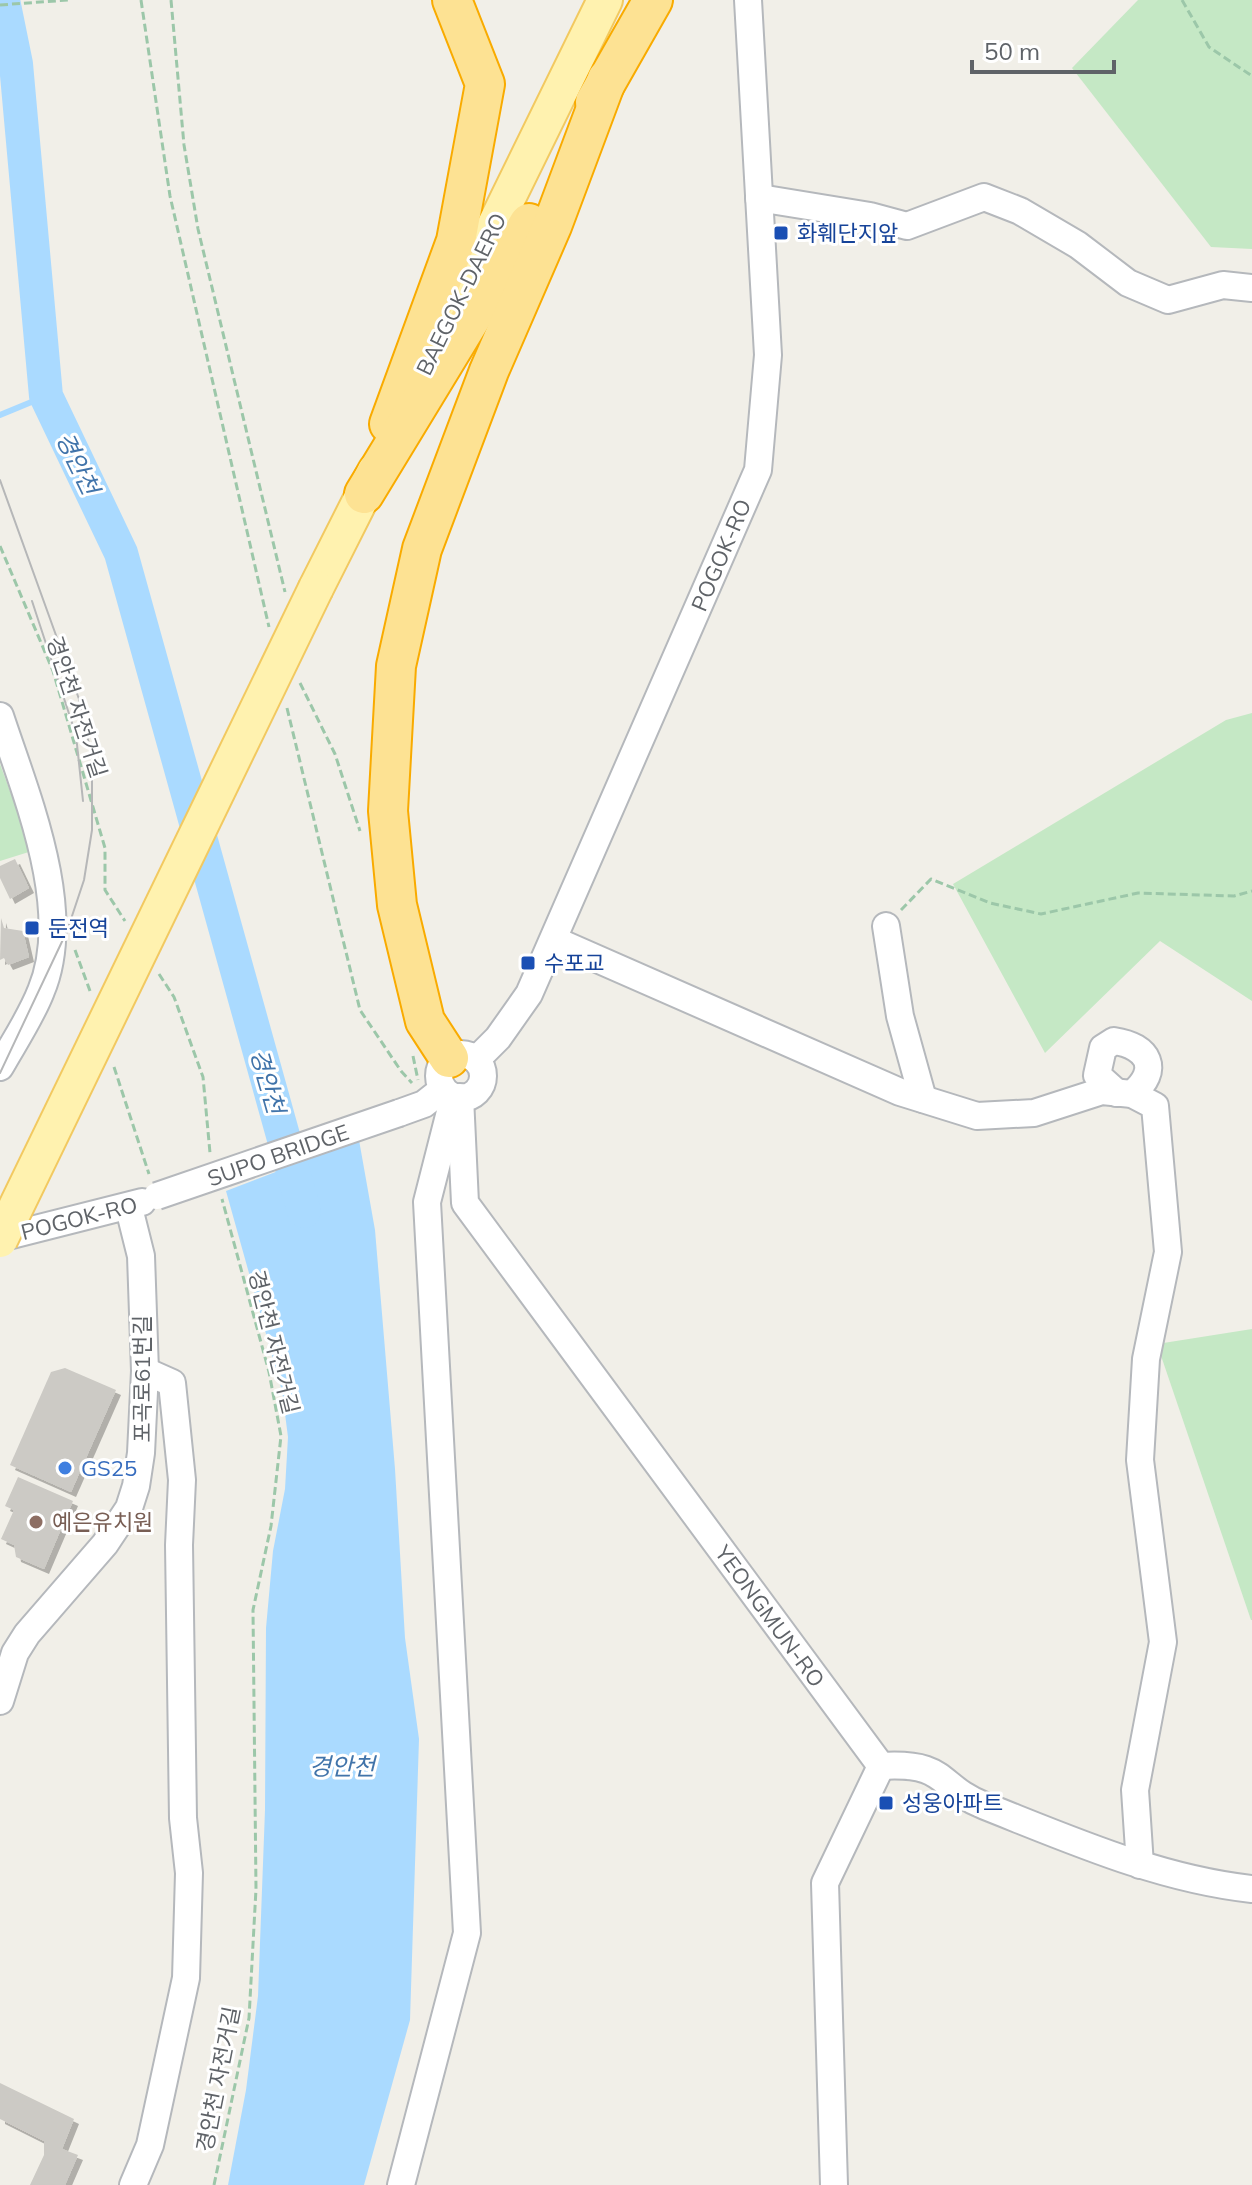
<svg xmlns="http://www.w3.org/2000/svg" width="1252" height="2185" font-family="Mulish,'Noto Sans KR',sans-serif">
<defs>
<filter id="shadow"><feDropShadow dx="5" dy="5" stdDeviation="0" flood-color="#0004"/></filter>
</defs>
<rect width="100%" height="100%" fill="#f1efe8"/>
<g fill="#c5e8c5">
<polygon points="1138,0 1252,0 1252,249 1211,247 1072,68"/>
<polygon points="1252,713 1252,1001 1160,941 1045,1053 953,884 1226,720"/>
<polygon points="0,764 32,851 0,861"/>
<polygon points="1252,1329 1252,1620 1251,1620 1157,1344"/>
</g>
<polygon fill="#aadaff" points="359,1140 375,1230 395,1469 405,1638 419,1739 410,2020 364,2185 228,2185 246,2090 258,1996 265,1810 266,1628 273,1551 285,1489 288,1437 282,1391 226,1191"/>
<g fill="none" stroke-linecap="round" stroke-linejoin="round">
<polyline stroke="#aadaff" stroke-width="6" points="0,415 46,396"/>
<polyline stroke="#aadaff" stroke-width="34" points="3,0 16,64 46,396 121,553 304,1211"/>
</g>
<g fill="#cccac5" filter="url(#shadow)">
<polygon points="15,859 29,888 10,899 0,878 0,866"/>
<polygon points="1,918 4,928 23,931 29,957 8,965 4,958 0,960"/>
<polygon points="65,1368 116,1390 71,1492 10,1465 51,1372"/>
<polygon points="18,1477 73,1501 44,1569 16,1557 14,1545 1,1539 14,1510 5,1506"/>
<polygon points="0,2083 74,2119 62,2149 78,2155 65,2185 30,2185 44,2155 44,2141 0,2119"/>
</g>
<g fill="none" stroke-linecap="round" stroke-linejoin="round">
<g stroke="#b5b8bc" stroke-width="30">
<g id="minor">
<polyline points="759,198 870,216 907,226 984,197 1020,211 1078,245 1128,283 1168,300 1223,285 1252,288"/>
<path d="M0 716C26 795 75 910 41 991 31 1017 14 1042 0 1067"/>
<polyline points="886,926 900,1016 923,1099"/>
<polyline points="554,940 900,1092 977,1116 1034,1113 1102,1091 1132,1094 1155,1106 1168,1252 1146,1359 1140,1460 1163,1642 1135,1790 1140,1865"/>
<circle cx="461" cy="1076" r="22"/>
<polyline points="476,1060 498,1038 529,994 758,470 768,355 748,0"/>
<path d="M1117 1093 1097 1075 1103 1048 1114 1041C1149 1046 1161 1070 1132 1094"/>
<polyline points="460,1097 465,1203 881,1766 825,1883 834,2185"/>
<polyline points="399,1113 424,1104 443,1089"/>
<polyline points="0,1238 142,1202"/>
<polyline points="0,1701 15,1653 27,1634 105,1544 129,1508 136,1486 141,1453 145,1371 141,1256 129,1208"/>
<path d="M881 1766C949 1762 935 1786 985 1806 1071 1840 1159 1879 1252 1889"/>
<polyline points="133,2185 150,2145 186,1978 189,1873 183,1818 179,1545 182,1480 172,1383 145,1371"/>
<polyline points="401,2185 467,1933 427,1202 453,1100"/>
</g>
</g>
<g stroke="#f2c960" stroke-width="38">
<g id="major">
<polyline points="431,355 605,0"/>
<polyline points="316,588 375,471"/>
</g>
</g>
<g stroke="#f9ab00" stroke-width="42">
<g id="highway">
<polyline points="595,102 653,0"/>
<polyline points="389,424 456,241 485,84 452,0"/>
<polyline points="364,494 529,223"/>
<polyline points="449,1058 425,1021 397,905 388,811 396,666 422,549 489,371 552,226 607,79"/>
</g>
</g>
<g stroke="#9cc7a9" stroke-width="3" stroke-dasharray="8 4" stroke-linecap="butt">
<polyline points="141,0 170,196 269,627"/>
<polyline points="171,0 184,145 198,229 285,592"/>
<polyline points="1182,0 1209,47 1252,76"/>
<polyline points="0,5 68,0"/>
<polyline points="0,546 53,671 105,848 105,890 125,921"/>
<polyline points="300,683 335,754 360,831"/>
<polyline points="287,708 360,1010 401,1071 412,1083"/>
<polyline points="901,910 931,879 990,903 1041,914 1138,893 1234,896 1252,891"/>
<polyline points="75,950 90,991"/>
<polyline points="159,974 174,997 203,1077 210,1153"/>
<polyline points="413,1056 418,1080"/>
<polyline points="114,1067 149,1174"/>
<polyline points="214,2185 249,2018 256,1889 253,1610 271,1526 281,1436 269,1372 222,1199"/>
</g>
<use href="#minor" stroke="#fff" stroke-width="26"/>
<use href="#major" stroke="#fff2af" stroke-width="34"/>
<use href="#highway" stroke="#fde293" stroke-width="38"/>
<g stroke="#b6b7b8" stroke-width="2">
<polyline points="0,480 79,699 92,758 92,830 84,880 67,931 0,1073"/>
<polyline points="32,601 76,735 83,801"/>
</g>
<g stroke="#b5b8bc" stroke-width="30" stroke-linecap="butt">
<polyline id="minor-bridge" points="157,1196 399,1113"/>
</g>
<g stroke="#f2c960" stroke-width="38" stroke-linecap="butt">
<polyline id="major-bridge" points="0,1240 316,588"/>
</g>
<use href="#minor-bridge" stroke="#fff" stroke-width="26"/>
<use href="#major-bridge" stroke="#fff2af" stroke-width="34"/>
</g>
<g fill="#1a4fb4" stroke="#fff" stroke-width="3">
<rect x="773" y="225" width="16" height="16" rx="4"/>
<rect x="24" y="920" width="16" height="16" rx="4"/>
<rect x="520" y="955" width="16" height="16" rx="4"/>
<rect x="878" y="1795" width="16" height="16" rx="4"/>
</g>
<circle fill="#3f7fe0" stroke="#fff" stroke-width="3" cx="65" cy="1468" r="8"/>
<circle fill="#8d6e63" stroke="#fff" stroke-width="3" cx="36" cy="1522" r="8"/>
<g text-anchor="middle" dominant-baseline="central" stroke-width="6" stroke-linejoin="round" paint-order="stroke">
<g font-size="22" fill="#164399" stroke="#fff" text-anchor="start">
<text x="797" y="233">화훼단지앞</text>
<text x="48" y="928">둔전역</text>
<text x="544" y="963">수포교</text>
<text x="902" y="1803">성웅아파트</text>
</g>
<g font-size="22" fill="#5f6368" stroke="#fff">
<text transform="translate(461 294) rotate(-64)">BAEGOK-DAERO</text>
<text transform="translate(721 555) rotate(-67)">POGOK-RO</text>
<text transform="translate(77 707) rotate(72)">경안천 자전거길</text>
<text transform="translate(278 1155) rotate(-19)">SUPO BRIDGE</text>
<text transform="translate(79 1218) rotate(-14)">POGOK-RO</text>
<text transform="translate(274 1342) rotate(76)">경안천 자전거길</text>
<text transform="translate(142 1379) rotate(-90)">포곡로61번길</text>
<text transform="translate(770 1616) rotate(54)">YEONGMUN-RO</text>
<text transform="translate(218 2079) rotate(-79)">경안천 자전거길</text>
</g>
<g font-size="22" fill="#366cbe" stroke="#fff" text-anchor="start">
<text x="81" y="1468">GS25</text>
</g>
<g font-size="22" fill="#785e54" stroke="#fff" text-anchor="start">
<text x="52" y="1522">예은유치원</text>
</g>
<g font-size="24" font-style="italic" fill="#4174aa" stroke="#fff">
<text transform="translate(78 463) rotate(64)">경안천</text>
<text transform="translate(268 1081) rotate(74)">경안천</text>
<text x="342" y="1766">경안천</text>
</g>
</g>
<path d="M972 60v12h142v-12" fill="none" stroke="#5f6368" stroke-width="4"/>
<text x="984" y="60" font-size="24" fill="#5f6368" stroke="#ffffff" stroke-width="6" paint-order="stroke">50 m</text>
</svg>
